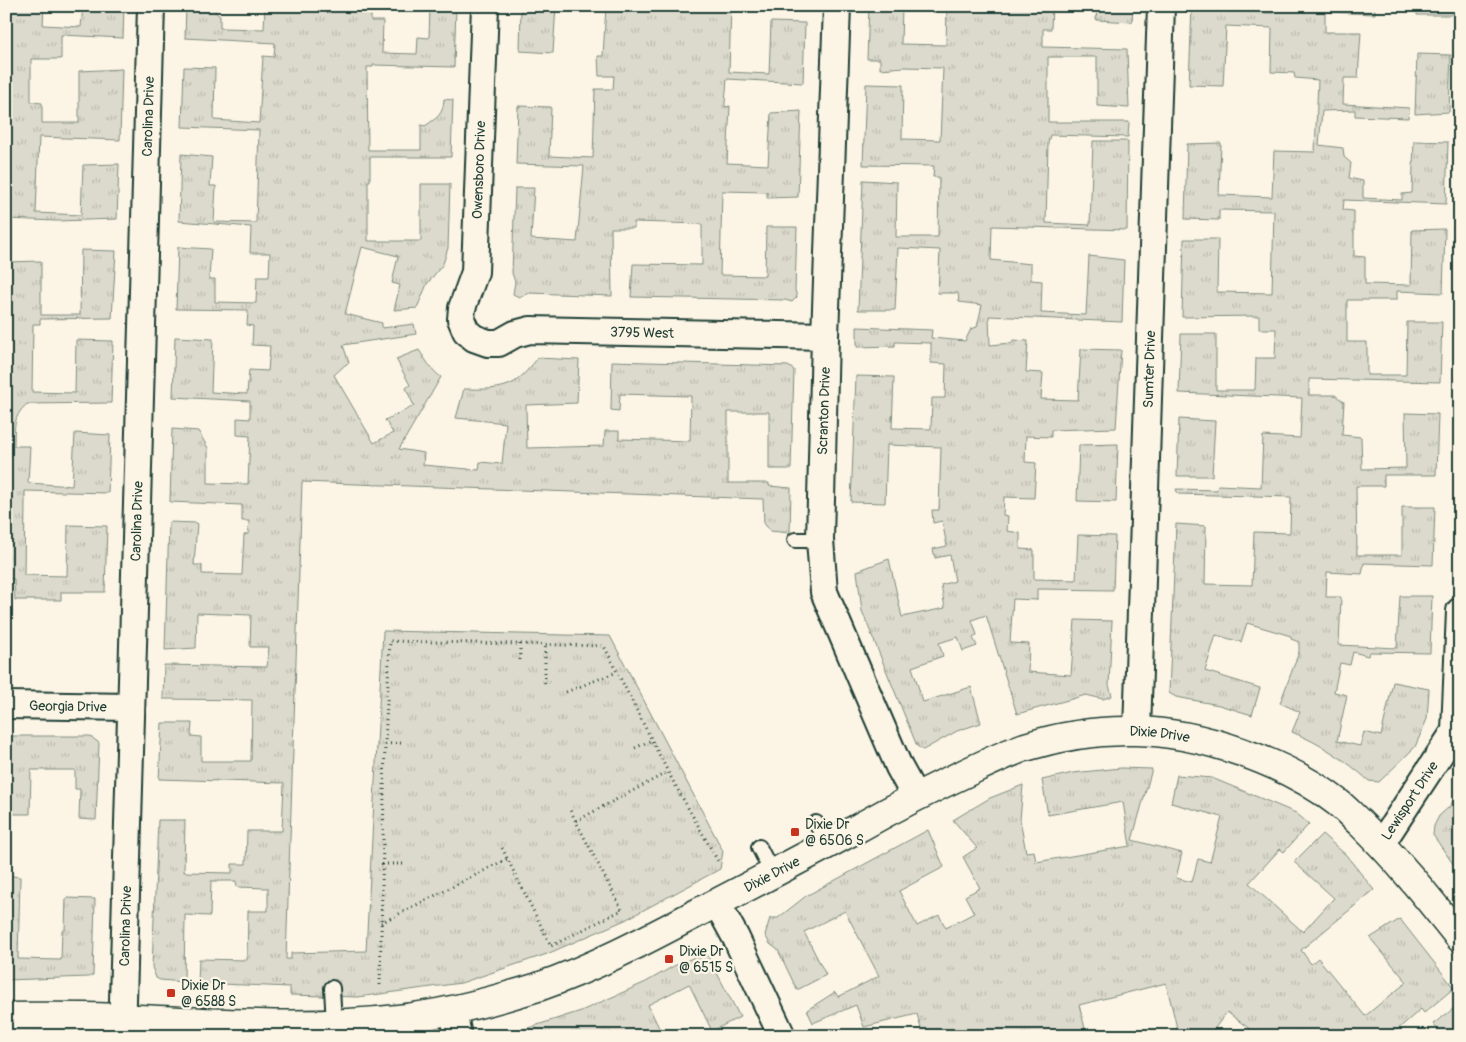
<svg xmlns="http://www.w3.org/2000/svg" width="1466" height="1042" font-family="Pangolin,sans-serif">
<defs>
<pattern id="grass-tufts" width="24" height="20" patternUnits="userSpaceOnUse" patternTransform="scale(1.25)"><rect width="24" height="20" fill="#dcdacc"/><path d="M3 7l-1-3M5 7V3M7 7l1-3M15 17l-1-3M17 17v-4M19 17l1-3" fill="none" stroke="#bcbcb0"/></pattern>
</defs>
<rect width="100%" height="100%" fill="#fcf5e5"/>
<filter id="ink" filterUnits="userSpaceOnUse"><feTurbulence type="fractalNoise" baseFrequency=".02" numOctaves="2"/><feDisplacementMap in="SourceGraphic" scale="10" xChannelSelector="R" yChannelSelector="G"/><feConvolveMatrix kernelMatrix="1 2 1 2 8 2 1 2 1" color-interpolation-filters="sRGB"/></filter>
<g filter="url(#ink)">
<g fill="url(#grass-tufts)" stroke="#7e8c80">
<polygon points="6,6 44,6 43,25 81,27 83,6 124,6 123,38 61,35 61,59 31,59 31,102 42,103 42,123 79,123 79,71 122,69 120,140 39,137 36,213 81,215 83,165 119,164 117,219 57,221 6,219"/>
<path d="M186 6H216L215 12 220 16V28L264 29 265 6H371V21H383L382 53 417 54 418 37 429 38 430 6 456 7 454 67 373 65V67H367L368 150H421V125L425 126C438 117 443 115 444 99L453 100 451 157H370V181H368V241H421V184H450L448 248 443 264 427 284 417 308 394 310 400 285 392 283 398 256 362 247 345 314 382 323V328L414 324 416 334 343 345 349 363 345 365 334 375 374 443 393 433 385 420 414 406 406 388 410 385 396 359 419 350C425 359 432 371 441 377L399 449 424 453 423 465 479 470 480 462 502 464 506 423 456 418 464 389C481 389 501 391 516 381 524 375 531 366 538 358L579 360 577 403 526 405 527 448 604 446 605 431H619V439L690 441 691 396 620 394 619 411 611 410 612 361 788 366 794 370 791 469H769V412H728V483H769V486L791 488 790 533 770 531 764 523 763 499 302 482 286 959H291V953L366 951 383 631 610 636 723 851 720 869 625 920 547 954 461 983 358 997 290 995V987L198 983 199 959 247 960 248 911H268V888L237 887 236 881H211L210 916 185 915 184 982 160 980 156 978 152 967 158 820H185L184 872 232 873V864H246L247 831H282L284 783 159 779 162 723H192L191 736 201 737V761H251L252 700 163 699 164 665 267 667 269 647H250L251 615 197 613 196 648 165 650 169 522 197 523 194 565H202V574L242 575 244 535 248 534 249 521H242V505L170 502 172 429 198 431 208 448V483L248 484 250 436 237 435V418L250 419V401L173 397 175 337 213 339 211 392 247 394 249 370 268 371 270 346 252 345 253 326 247 325 248 310 176 309 178 247 211 249 209 279H215V302L256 303 257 277H269L270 253H250L251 227 179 221 181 154 212 157 210 186H216L214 222 256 223 259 130 182 127 184 67 215 68 214 120 259 123 263 56 274 57 275 43 185 38Z"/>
<polygon points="521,6 556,6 553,53 520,51"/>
<polygon points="606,6 731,6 729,72 769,74 771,22 805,23 803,83 727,79 725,103 725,107 730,106 727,163 768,165 771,113 801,111 798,197 767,198 767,192 722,191 720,275 765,276 766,227 797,227 795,290 797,297 792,302 785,300 631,297 633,264 702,265 702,224 634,222 634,228 611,228 612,296 529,293 519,297 513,294 515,282 512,273 515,188 534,188 531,239 577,242 584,166 516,164 518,106 551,107 549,156 593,158 595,89 613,89 614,76 599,76 598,56 603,56"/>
<polygon points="869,6 902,6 901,44 946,45 947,6 1052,6 1051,29 1043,29 1043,47 1127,49 1129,108 1097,106 1097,57 1048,57 1048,122 1129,122 1128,137 1050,135 1048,143 1046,223 1090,225 1093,141 1128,141 1127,230 992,226 991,260 1031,264 1031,280 1042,281 1041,313 1086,315 1089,256 1124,260 1122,322 989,316 990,345 1012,343 1013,340 1028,341 1026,372 1043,373 1041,399 1078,400 1081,349 1121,350 1116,428 1051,430 1051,437 1026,436 1025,462 1036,463 1034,498 1004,497 1003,515 1008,516 1007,531 1020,533 1020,549 1034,550 1034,579 1076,580 1078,535 1115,536 1113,590 1037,589 1037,600 1013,599 1010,643 1029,644 1028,672 1071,675 1075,620 1112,621 1109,685 1112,696 1103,699 1086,695 1017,714 986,615 972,620 977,635 973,638 977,646 963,651 958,637 939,643 943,656 912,667 923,702 971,687 981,723 957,731 923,750 917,746 862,611 857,571 889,559 902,617 945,608 941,585 955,581 950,555 935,558 933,549 947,546 942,521 933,523 932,510 939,510 941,447 887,445 885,503 851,502 856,376 894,377 892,428 931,429 932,398 945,398 946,364 931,363 931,343 895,342 895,346 857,347 857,327 932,330 931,338 965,341 971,329 977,327 982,305 959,302 958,293 938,293 940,250 898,248 895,310 858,310 863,180 897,182 896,237 938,237 939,177 933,177 934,166 863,165 866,84 903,85 902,139 940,140 943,68 904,67 880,69 880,59 867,59"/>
<polygon points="1097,6 1133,6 1132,22 1096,20"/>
<path d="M1192 6H1227L1228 12 1273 13V6H1375V14L1325 12V32H1361L1358 78H1344L1343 104 1409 108 1408 118 1355 116V110L1322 111 1319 145 1343 148 1344 157 1351 163 1349 178 1363 181V198L1402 200V194L1412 193 1414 141 1448 142 1446 204 1344 200 1343 210 1354 211V256L1365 257V284L1411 285 1412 230 1445 229 1443 293 1397 291V300H1347V342H1367V375H1406L1407 322H1442L1440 382 1309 379V395H1335L1344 402 1342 435 1361 437 1362 469 1406 468 1405 413 1438 414 1436 475H1384V486H1356L1357 555H1402V507H1435L1433 565 1364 563 1362 574 1327 572 1326 597H1341L1339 645 1397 648 1400 596H1432L1430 653 1370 652 1368 656 1353 652 1350 665 1340 663 1334 692 1347 695 1337 741 1360 746 1364 732 1381 736 1393 682 1429 689 1427 719 1415 747 1379 782 1369 781C1346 760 1321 744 1292 732L1300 712 1280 703 1299 652V642L1291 639V636L1247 623 1241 642 1216 635 1205 671 1260 688 1252 715 1219 705 1176 697 1169 693 1176 524 1206 526 1205 584 1252 585 1254 532 1290 533 1291 497 1178 494 1176 489 1217 490 1218 485 1261 487 1263 436 1300 438 1302 398 1179 393 1181 334H1216V390H1255L1256 358H1275L1276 329H1259V316L1182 317 1184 239H1218L1217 292 1272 293 1274 211 1219 210V220L1185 219 1187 144 1221 143 1219 195 1272 197 1274 151 1315 152 1318 80 1295 78 1294 73 1271 72 1272 28 1226 26 1223 86 1189 85Z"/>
<polygon points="1417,6 1453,6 1452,15 1417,15"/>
<polygon points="1417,54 1451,55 1449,112 1415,114"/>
<path d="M81 250 116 251 112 318 40 319V324H33L32 392 75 393 76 340 113 341 111 403 27 404C12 417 15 428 14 446H30L28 483 72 486 75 433 110 435 108 493 25 491V503L24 575 67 576 68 525 107 526 105 592H61V600H15L14 579H6V262L41 261V315H80Z"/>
<polygon points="1179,419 1215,421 1212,476 1177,476"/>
<polygon points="1118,444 1116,502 1077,501 1079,445"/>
<polygon points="6,736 90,736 99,743 96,820 79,819 80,789 75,789 75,770 31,770 30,814 6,814"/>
<polygon points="1121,768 1152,769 1132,840 1182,853 1176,878 1192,882 1198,859 1210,862 1222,817 1171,803 1177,775 1212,778 1296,813 1309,824 1284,852 1280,849 1249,883 1303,932 1334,898 1294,862 1322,834 1346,855 1374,890 1301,950 1311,964 1318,958 1365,1016 1407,982 1370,938 1400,919 1454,988 1424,1013 1421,1009 1390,1036 1259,1036 1227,1012 1209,1036 1179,1036 1166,983 1079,1005 1087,1036 923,1036 917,1014 864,1027 856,1005 813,1023 807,1010 835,992 838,997 879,976 845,911 804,932 826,975 797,990 778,950 770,944 765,935 770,918 778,918 806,896 928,830 944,867 899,891 917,926 939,915 946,928 974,913 965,896 980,888 963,857 977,848 953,820 990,798 1023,785 1020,820 1026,852 1034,851 1036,862 1130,846 1123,802 1048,815 1042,780 1073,773"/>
<polygon points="1460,791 1460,874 1433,835 1434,826 1439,816 1449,807"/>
<polygon points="6,875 20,877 18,959 61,960 62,930 65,930 66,898 95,899 93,975 89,977 6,980"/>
<polygon points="704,953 709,958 740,1017 712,1031 689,984 648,1005 663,1036 503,1036 581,1011 646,982 674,966"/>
<polygon points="1460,1004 1460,1036 1443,1036 1433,1024"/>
</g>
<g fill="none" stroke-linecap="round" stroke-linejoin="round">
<g stroke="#1f3d34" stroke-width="18">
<g id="lane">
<polyline points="795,540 820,540"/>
<polyline points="816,823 827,845"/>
<polyline points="759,847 772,873"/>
<polyline points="332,988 334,1024"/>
</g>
</g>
<g stroke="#1f3d34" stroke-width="30">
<g id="street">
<path id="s1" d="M485 6 475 272 462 308 461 319 466 331 474 338 488 343H499L515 334 530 330 825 336"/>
<polyline points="837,6 825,336 820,540 824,592 899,767 915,796"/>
<path id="s2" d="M6 705 130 707"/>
<path id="s3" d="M1137 731 1161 6"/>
<path id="s4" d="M1381 844 1455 731 1460 611"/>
<polyline points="717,903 736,938 782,1036"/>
<polyline points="453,1010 458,1036"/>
<path id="s5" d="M122 1036 151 6"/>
</g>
</g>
<g stroke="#1f3d34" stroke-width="31">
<g id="secondary">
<path id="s6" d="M6 1017C44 1017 81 1016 118 1018 211 1022 305 1030 398 1019 445 1014 493 1001 538 987 593 968 646 940 697 913 752 885 806 856 860 827 897 806 935 787 974 769 991 761 1008 753 1025 747 1060 736 1099 730 1136 731 1199 732 1286 762 1337 802 1345 808 1352 816 1360 823 1397 859 1428 898 1460 938"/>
</g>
</g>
<g stroke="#1f3d34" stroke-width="3" stroke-dasharray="1 4" stroke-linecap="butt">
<polyline points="520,644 520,660"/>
<polyline points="545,683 545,645"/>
<polyline points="566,692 617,672"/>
<polyline points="385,744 402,743"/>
<polyline points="635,748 652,740"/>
<polyline points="576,821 668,772 719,863"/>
<polyline points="502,848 551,946 622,910 570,810"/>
<polyline points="382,864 403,864"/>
<polyline points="381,923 507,859"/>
<polyline points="380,985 385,744 390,641 604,646 668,772"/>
</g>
<use href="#lane" stroke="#fcf5e5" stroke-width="14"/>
<use href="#street" stroke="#fcf5e5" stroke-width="26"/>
<use href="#secondary" stroke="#fcf5e5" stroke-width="28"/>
</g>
</g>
<g fill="#c8321e" stroke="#fcf5e5" stroke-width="2">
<rect x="790" y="827" width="10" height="10" rx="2.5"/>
<rect x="664" y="954" width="10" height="10" rx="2.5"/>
<rect x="166" y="988" width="10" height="10" rx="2.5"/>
</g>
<g text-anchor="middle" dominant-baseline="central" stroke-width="4.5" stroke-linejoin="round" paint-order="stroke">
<g font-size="14" fill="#1f3d34" stroke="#fcf5e5">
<text stroke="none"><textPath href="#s5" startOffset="920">Carolina Drive</textPath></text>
<text transform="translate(479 170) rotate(-88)">Owensboro Drive</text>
<text stroke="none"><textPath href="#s1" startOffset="511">3795 West</textPath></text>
<text stroke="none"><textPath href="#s3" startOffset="362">Sumter Drive</textPath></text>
<text transform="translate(824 411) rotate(-88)">Scranton Drive</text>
<text stroke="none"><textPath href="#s5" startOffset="515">Carolina Drive</textPath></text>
<text stroke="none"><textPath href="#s2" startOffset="62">Georgia Drive</textPath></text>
<text stroke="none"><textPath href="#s6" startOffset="1216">Dixie Drive</textPath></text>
<text stroke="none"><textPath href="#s4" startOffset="52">Lewisport Drive</textPath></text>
<text stroke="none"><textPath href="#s6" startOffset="796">Dixie Drive</textPath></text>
<text stroke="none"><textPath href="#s5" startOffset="110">Carolina Drive</textPath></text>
</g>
<g font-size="14" fill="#1f3d34" stroke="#fcf5e5" text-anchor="start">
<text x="805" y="824">Dixie Dr<tspan x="805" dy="16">@ 6506 S</tspan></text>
<text x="679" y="951">Dixie Dr<tspan x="679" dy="16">@ 6515 S</tspan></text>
<text x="181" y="985">Dixie Dr<tspan x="181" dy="16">@ 6588 S</tspan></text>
</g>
</g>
<rect width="1466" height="1042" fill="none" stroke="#fcf5e5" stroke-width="25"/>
<rect x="12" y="12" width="1441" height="1017" fill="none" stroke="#1f3d34" stroke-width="2" filter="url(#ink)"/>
</svg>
